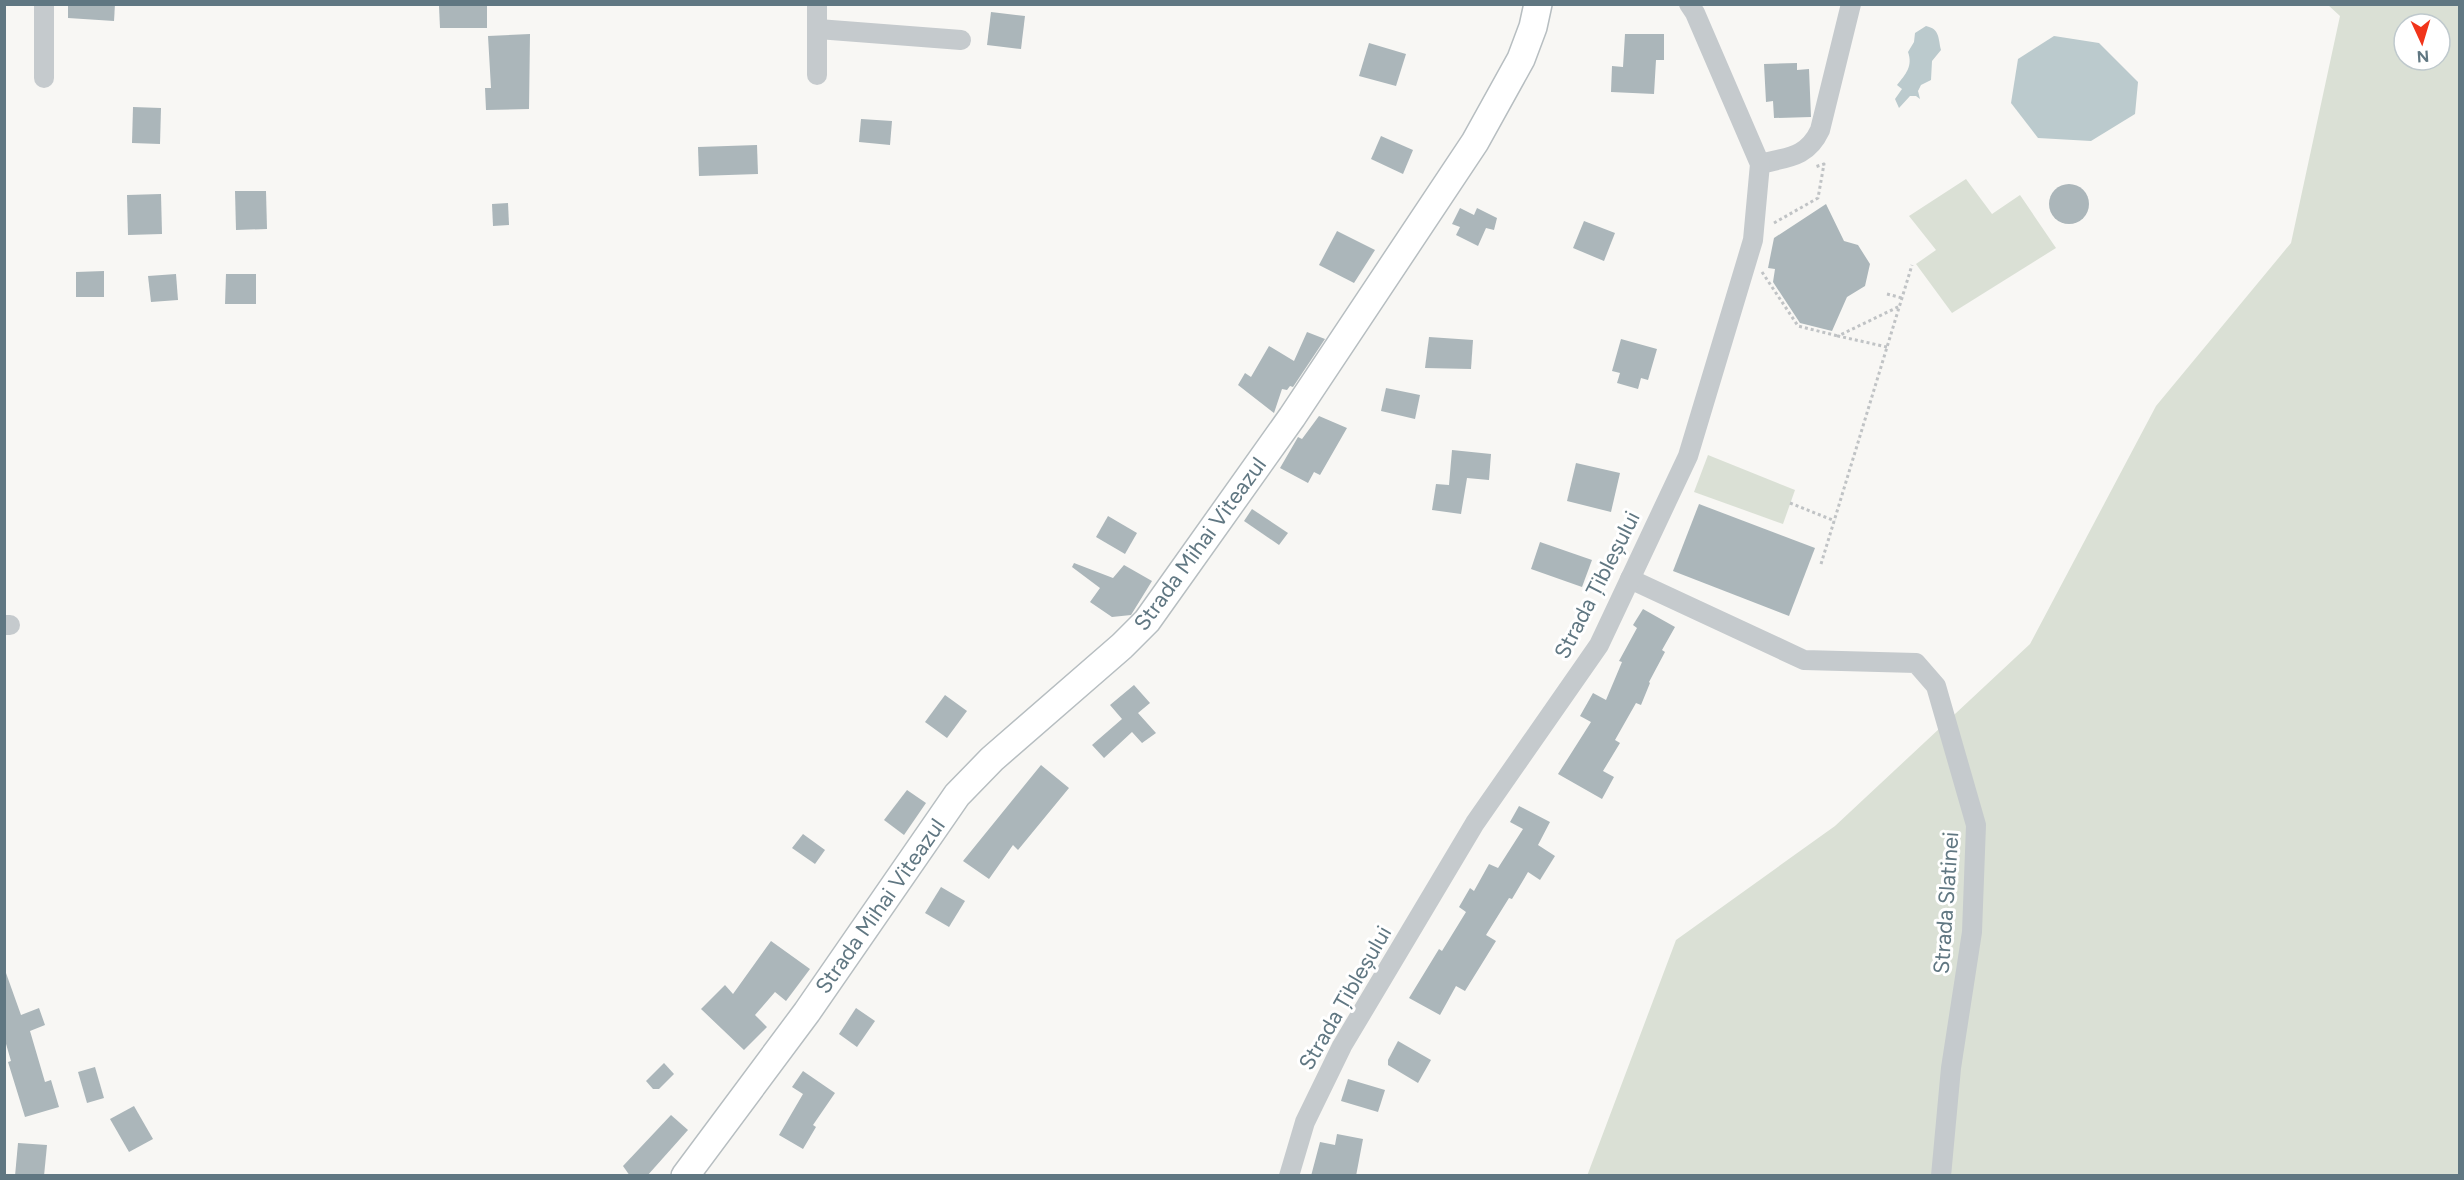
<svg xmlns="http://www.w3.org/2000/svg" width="2464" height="1180" font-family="Figtree,sans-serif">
<rect width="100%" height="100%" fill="#f8f7f4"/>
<g fill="#dae0d5" fill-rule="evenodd">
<path d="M2328 5H2459V1175L1587 1176 1676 940 1835 826 2030 644 2156 406 2291 243 2340 16ZM2404 24H2440V60H2404Z"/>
<polygon points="1966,179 1992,214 2020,195 2056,248 1952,313 1916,264 1936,250 1909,216"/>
<polygon points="1708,455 1795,490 1783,524 1694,492"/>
</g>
<g fill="#bbcacd">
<path d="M1926 26C1940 29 1938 38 1941 50L1932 61 1931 80 1921 85 1918 91 1920 99 1916 96H1910L1899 108 1895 99 1902 89 1897 85C1906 74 1913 66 1908 52L1914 42 1915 33Z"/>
<polygon points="2054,36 2099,43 2138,82 2135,114 2091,141 2038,138 2011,103 2018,59"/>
</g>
<g fill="#abb6ba">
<polygon points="68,4 115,4 114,21 68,18"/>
<polygon points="487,4 487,28 440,28 439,6"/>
<polygon points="991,12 1025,16 1021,49 987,45"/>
<polygon points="530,34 529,109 486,110 485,88 491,88 488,36"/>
<polygon points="1625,34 1664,34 1664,60 1656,60 1654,94 1611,92 1612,66 1623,67"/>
<polygon points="1369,43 1406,54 1396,86 1359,76"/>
<polygon points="1797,63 1797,70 1809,69 1811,117 1774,118 1773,101 1766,102 1764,64"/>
<polygon points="133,107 161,108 160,144 132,143"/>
<polygon points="861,119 892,121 890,145 859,142"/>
<polygon points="1381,136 1413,150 1403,174 1371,159"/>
<polygon points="757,145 758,174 699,176 698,147"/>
<circle cx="2069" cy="204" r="20"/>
<polygon points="235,191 266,191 267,229 236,230"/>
<polygon points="161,194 162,234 128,235 127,195"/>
<polygon points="508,203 509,225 493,226 492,204"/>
<polygon points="1826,204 1844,241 1858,245 1870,264 1865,286 1847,297 1832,331 1800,323 1773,282 1775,269 1768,268 1774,238"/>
<polygon points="1460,208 1474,215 1477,208 1497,218 1494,230 1486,228 1478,246 1456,235 1460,227 1452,224"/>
<polygon points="1584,221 1615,233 1604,261 1573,248"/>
<polygon points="1337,231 1375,250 1354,283 1319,265"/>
<polygon points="104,271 104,297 76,297 76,272"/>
<polygon points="176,274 178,300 151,302 148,276"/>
<polygon points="226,274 256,274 256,304 225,304"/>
<polygon points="1307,332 1325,339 1293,387 1290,386 1287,390 1282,389 1274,413 1238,385 1245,373 1251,377 1269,346 1294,361"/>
<polygon points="1429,337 1473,340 1471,369 1425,368"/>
<polygon points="1621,339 1657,349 1648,380 1641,378 1638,389 1617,383 1620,373 1612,371"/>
<polygon points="1386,388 1420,395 1415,419 1381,411"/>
<polygon points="1319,416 1347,428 1320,475 1314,472 1308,483 1280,468 1298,437 1302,439"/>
<polygon points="1452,450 1491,454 1489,480 1467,478 1461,514 1432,510 1436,484 1449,485"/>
<polygon points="1576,463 1620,473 1611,512 1567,501"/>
<polygon points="1699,504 1815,548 1789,616 1673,571"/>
<polygon points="1252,509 1288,533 1279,545 1244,521"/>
<polygon points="1108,516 1137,533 1125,554 1096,537"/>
<polygon points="1540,542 1592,560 1582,587 1531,569"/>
<polygon points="1074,563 1113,578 1124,565 1152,581 1131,615 1112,617 1090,602 1100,588 1072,567"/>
<polygon points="1643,609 1675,627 1662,650 1665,652 1649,682 1650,683 1641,705 1636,703 1615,740 1620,743 1603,771 1614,777 1602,799 1558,774 1591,722 1580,716 1593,693 1606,700 1622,662 1619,661 1637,628 1633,625"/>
<polygon points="1134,685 1150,703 1138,713 1156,733 1142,743 1132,732 1104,758 1092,745 1122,719 1110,705"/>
<polygon points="945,695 967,711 947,738 925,722"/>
<polygon points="1041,765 1069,788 1018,850 1013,845 989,879 963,861"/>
<polygon points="907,790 926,803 904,835 884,820"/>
<polygon points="1519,806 1550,822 1538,845 1555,856 1540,880 1528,872 1512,899 1509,898 1486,935 1496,941 1465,991 1456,986 1440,1015 1409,998 1439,949 1442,951 1466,912 1459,907 1470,888 1474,891 1489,864 1498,868 1523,829 1510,822"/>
<polygon points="803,834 825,850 815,864 792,848"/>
<polygon points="941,887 965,901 949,927 925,913"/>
<polygon points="771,941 810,969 786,1001 775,992 755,1015 767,1027 744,1050 701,1009 725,985 733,994"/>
<polygon points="4,973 6,973 21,1015 39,1008 45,1025 30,1031 45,1082 51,1080 59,1107 25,1117 8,1062 11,1061 4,1037"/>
<polygon points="856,1008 875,1021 857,1047 839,1034"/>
<polygon points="1398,1041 1431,1060 1418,1083 1388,1065 1388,1060"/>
<polygon points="664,1063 674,1074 659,1089 653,1089 646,1081"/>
<polygon points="95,1067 104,1098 87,1103 78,1072"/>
<polygon points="803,1071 835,1093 813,1125 816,1127 803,1149 779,1135 803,1094 792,1087"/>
<polygon points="1348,1079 1385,1090 1378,1112 1341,1101"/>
<polygon points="134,1106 153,1139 129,1152 110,1119"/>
<polygon points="671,1115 688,1130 647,1176 630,1176 623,1166"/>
<polygon points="1337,1134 1363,1139 1356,1176 1311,1176 1320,1142 1335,1145"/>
<polygon points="18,1143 47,1145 44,1176 15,1176"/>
</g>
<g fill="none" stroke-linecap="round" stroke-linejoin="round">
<g stroke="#b7bec1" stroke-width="30">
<polyline id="secondary" points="685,1176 807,1012 957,795 992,759 1122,646 1147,621 1292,417 1475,142 1521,59 1533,27 1538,4"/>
</g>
<g stroke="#c0c3c5" stroke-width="3" stroke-dasharray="3 3" stroke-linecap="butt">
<polyline points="1774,223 1818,198 1824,164 1815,167"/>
<polyline points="1762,272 1798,326 1838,336"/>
<polyline points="1887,294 1902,298"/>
<polyline points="1887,347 1838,336 1900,306"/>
<polyline points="1790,503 1835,521"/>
<polyline points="1821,564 1912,265"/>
</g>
<g stroke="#c5cacd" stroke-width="20">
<polyline points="818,29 961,40"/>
<polyline points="817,75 817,4"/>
<polyline points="44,78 44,4"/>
<path d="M1760 164C1787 157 1807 158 1820 130L1851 4"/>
<polyline points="1630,579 1804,660 1916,663 1936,686 1976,825 1972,932 1951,1068 1941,1176"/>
<polyline points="4,625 10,625"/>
<polyline points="1289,1176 1305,1122 1342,1046 1475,823 1599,645 1688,456 1753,240 1760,164 1695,13 1689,4"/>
</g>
<use href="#secondary" stroke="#fff" stroke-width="27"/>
</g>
<g text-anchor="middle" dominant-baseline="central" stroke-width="6" stroke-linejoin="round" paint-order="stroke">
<g font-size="22" fill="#607782" stroke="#fff">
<text transform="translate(1200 544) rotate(-54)">Strada Mihai Viteazul</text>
<text transform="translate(1597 585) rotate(-63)">Strada Țibleșului</text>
<text transform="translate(1946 903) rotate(-86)">Strada Slatinei</text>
<text transform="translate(880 906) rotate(-55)">Strada Mihai Viteazul</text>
<text transform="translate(1345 998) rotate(-60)">Strada Țibleșului</text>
</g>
</g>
<rect width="2464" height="1180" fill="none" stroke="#607782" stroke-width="12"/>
<g transform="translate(2422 42) rotate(176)"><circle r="28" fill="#ffffff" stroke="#bfc9cd" stroke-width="1.5"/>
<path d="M0-4.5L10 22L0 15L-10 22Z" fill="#f1341a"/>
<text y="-9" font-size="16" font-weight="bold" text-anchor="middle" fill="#607782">N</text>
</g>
</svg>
